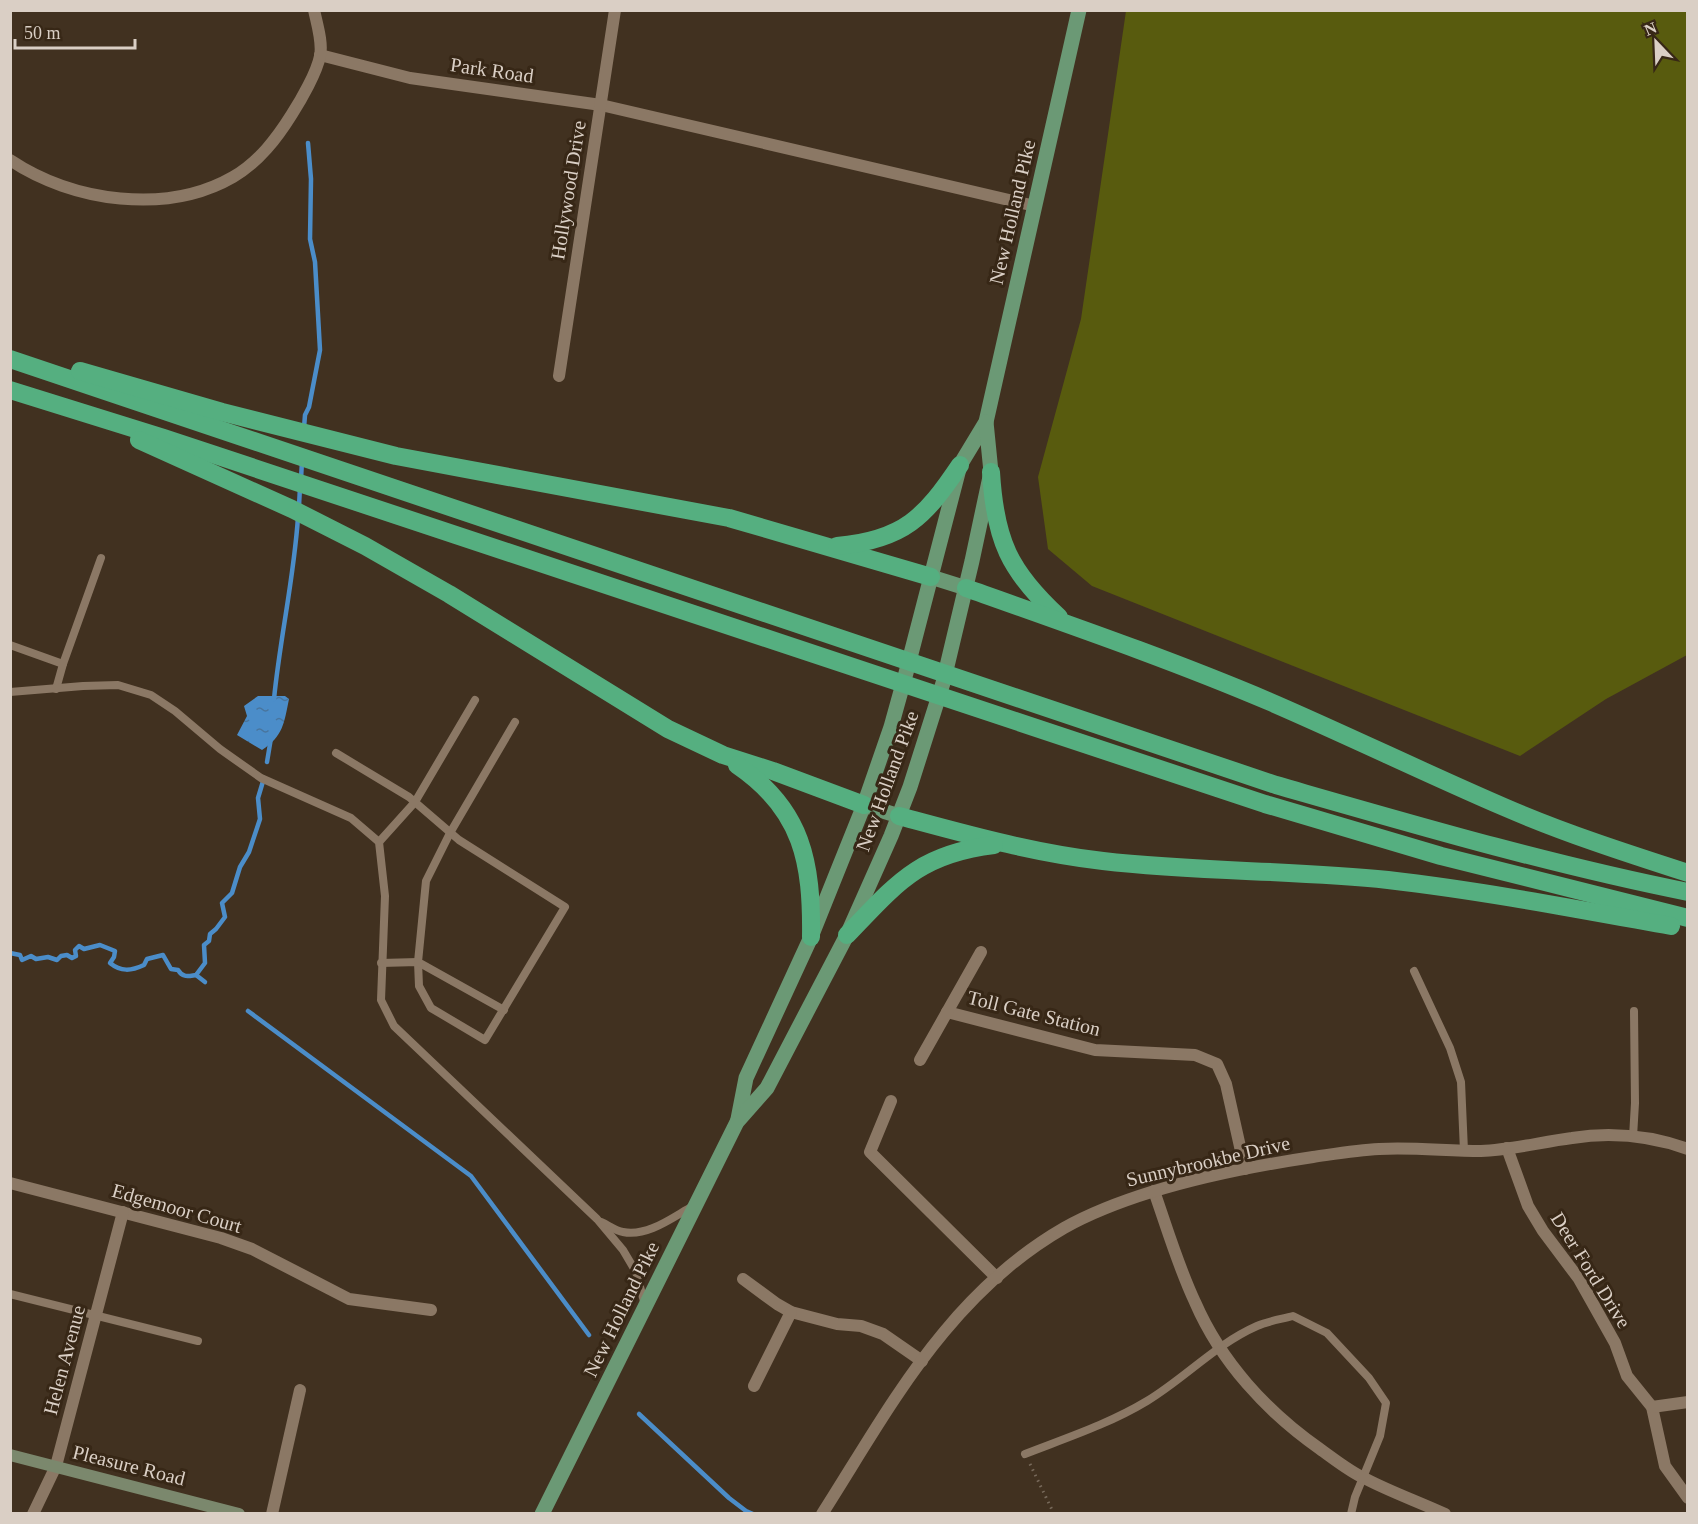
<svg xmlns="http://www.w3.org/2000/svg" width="1698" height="1524" font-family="Georgia,serif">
<defs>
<pattern id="water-ripples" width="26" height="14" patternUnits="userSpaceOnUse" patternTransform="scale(1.5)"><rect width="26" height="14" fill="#4b8dc9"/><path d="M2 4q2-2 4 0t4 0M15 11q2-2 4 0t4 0" fill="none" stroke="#48759e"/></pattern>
</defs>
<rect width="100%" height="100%" fill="#413120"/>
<polygon fill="#585b0e" points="1126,11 1687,11 1687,655 1606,699 1520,756 1092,586 1048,549 1038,477 1081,319"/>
<path fill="url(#water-ripples)" d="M258 696H285L289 699C284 724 283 736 262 750L237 735 247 716 244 706Z"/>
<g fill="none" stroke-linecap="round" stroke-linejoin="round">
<g stroke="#4b8dc9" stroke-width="4.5">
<polyline points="304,428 305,415 309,407 320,350 315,262 310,239 311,179 308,143"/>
<polyline points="301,479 302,461"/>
<polyline points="299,506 300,487"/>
<path d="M274 699C280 638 294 578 298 517"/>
<polyline points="267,762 271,738"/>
<path d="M10 953 20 955 22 960 31 956 36 959 48 957 57 960 61 956 67 955 72 958 76 956 75 950 79 946 84 949 100 945 115 951 114 957 110 963C121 972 131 971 144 965L147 959 163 955 171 969 178 970C183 978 188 976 196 975L205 982"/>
<polyline points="196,975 205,963 204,945 209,941 210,934 216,929 225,917 222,903 232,893 240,867 249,852 260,819 258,798 264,778"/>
<polyline points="248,1011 471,1176 589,1335"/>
<polyline points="639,1414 729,1498 746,1511 753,1514"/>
</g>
<polyline stroke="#796b5c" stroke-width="3" stroke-dasharray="1.5 4.5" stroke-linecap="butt" points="1030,1464 1054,1514"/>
<g stroke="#8b7865" stroke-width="8">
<polyline points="10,645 63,664"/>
<polyline points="56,689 63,664 101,558"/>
<polyline points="10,692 83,686 118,685 151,695 175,711 220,749 261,778 351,818 379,842 385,896 381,1000 394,1026 597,1219 623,1250 636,1272 645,1305"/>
<polyline points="336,753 409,797 459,840 565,907 485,1040 431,1008 419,986 418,962 381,963"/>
<polyline points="379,842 415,802 475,700"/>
<polyline points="1414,971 1450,1048 1461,1082 1464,1151"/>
<polyline points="504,1010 418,962 426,881 450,833 515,722"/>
<polyline points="1633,1137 1635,1103 1634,1011"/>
<path d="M601 1222C608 1225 616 1231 623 1232 648 1237 673 1217 693 1206"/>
<polyline points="10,1294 198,1341"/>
<path d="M1025 1454C1066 1438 1109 1424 1147 1401 1185 1378 1216 1344 1257 1326 1268 1321 1282 1319 1293 1316L1327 1333 1369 1378 1386 1403 1380 1436 1355 1497 1351 1514"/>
</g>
<g stroke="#8b7865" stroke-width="12">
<polyline points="320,55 410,78 601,105 1035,206"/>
<path d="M10 160C73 202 167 215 233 177 259 162 277 138 292 114 301 100 317 72 320 56 323 43 317 24 314 10"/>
<polyline points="559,376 615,10"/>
<polyline points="947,1012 1095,1050 1195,1055 1217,1064 1226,1084 1245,1169"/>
<polyline points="920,1060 981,952"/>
<polyline points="891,1101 870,1152 997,1278"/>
<polyline points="1507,1148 1528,1206 1543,1231 1579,1279 1615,1343 1627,1376 1652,1407 1665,1466 1688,1498"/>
<polyline points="10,1183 221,1238 252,1249 349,1299 431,1310"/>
<path d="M1154 1191C1167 1228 1178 1266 1195 1302 1221 1362 1267 1412 1320 1449 1334 1459 1350 1472 1366 1479 1391 1492 1419 1502 1445 1514"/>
<polyline points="743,1279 777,1304 791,1312 837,1324 861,1326 883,1334 922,1361"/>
<polyline points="754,1386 791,1312"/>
<polyline points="1652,1407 1688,1402"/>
<polyline points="33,1514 56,1466 123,1212"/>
<polyline points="272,1514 300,1390"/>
<path d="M822 1514C861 1453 898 1387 944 1332 977 1292 1019 1254 1064 1228 1134 1189 1233 1169 1313 1157 1334 1154 1357 1150 1379 1149 1412 1147 1447 1151 1481 1151 1511 1150 1541 1142 1572 1138 1610 1132 1651 1136 1688 1149"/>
</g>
<polyline stroke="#7b886d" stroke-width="12" points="10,1455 239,1514"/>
<g stroke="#6b9975" stroke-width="15">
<polyline points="931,577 966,588"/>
<polyline points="864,805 899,816"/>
<polyline points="738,1119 746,1078 811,937 864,805 891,727 906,673 960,465 986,422 1079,10"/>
<polyline points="542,1514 737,1122 767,1088 847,935 891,836 910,787 943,683 972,561 991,472 986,422"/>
</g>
<g stroke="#55af80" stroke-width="18">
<path d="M10 359 1276 785C1412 824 1548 864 1688 892"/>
<polyline points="80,371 222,412 396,456 729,518 931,577"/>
<polyline points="10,390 164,438 1265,804 1441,856 1688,918"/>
<polyline points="139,440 292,509 365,546 449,594 668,729 723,755 773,771 864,805"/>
<path d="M991 472C995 540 1009 571 1059 617"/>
<path d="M837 546C904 540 925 517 960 465"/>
<path d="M966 588C1067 624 1169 659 1268 701 1347 735 1425 773 1504 807 1564 833 1626 853 1688 873"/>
<path d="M737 765C803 810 812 863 811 937"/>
<path d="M899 816C966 834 1033 853 1103 861 1197 872 1293 870 1388 880 1483 891 1577 909 1671 926"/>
<path d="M847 935C897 883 919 854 994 845"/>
</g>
</g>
<g text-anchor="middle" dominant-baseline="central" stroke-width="6" stroke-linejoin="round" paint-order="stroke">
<g font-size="20" fill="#dacfc5" stroke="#372716">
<text transform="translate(492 70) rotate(8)">Park Road</text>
<text transform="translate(568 190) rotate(-81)">Hollywood Drive</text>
<text transform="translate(1012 212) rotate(-77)">New Holland Pike</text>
<text transform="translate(887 781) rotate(-70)">New Holland Pike</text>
<text transform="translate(1034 1013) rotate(14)">Toll Gate Station</text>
<text transform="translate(1208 1161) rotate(-13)">Sunnybrookbe Drive</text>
<text transform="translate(177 1208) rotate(16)">Edgemoor Court</text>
<text transform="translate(1591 1270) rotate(58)">Deer Ford Drive</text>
<text transform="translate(621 1309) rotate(-64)">New Holland Pike</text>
<text transform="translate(64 1360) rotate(-75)">Helen Avenue</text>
<text transform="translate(129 1465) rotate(14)">Pleasure Road</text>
</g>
</g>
<rect width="1698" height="1524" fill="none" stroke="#dacfc5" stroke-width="24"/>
<g transform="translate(1656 42) rotate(337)" stroke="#372716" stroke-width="4.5" paint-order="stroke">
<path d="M0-4.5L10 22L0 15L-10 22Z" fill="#dacfc5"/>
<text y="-9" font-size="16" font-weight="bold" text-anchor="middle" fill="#dacfc5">N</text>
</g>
<path d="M15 39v9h120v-9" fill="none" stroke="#dacfc5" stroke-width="3"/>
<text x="24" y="39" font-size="18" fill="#dacfc5" stroke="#372716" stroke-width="4.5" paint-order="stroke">50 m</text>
</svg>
